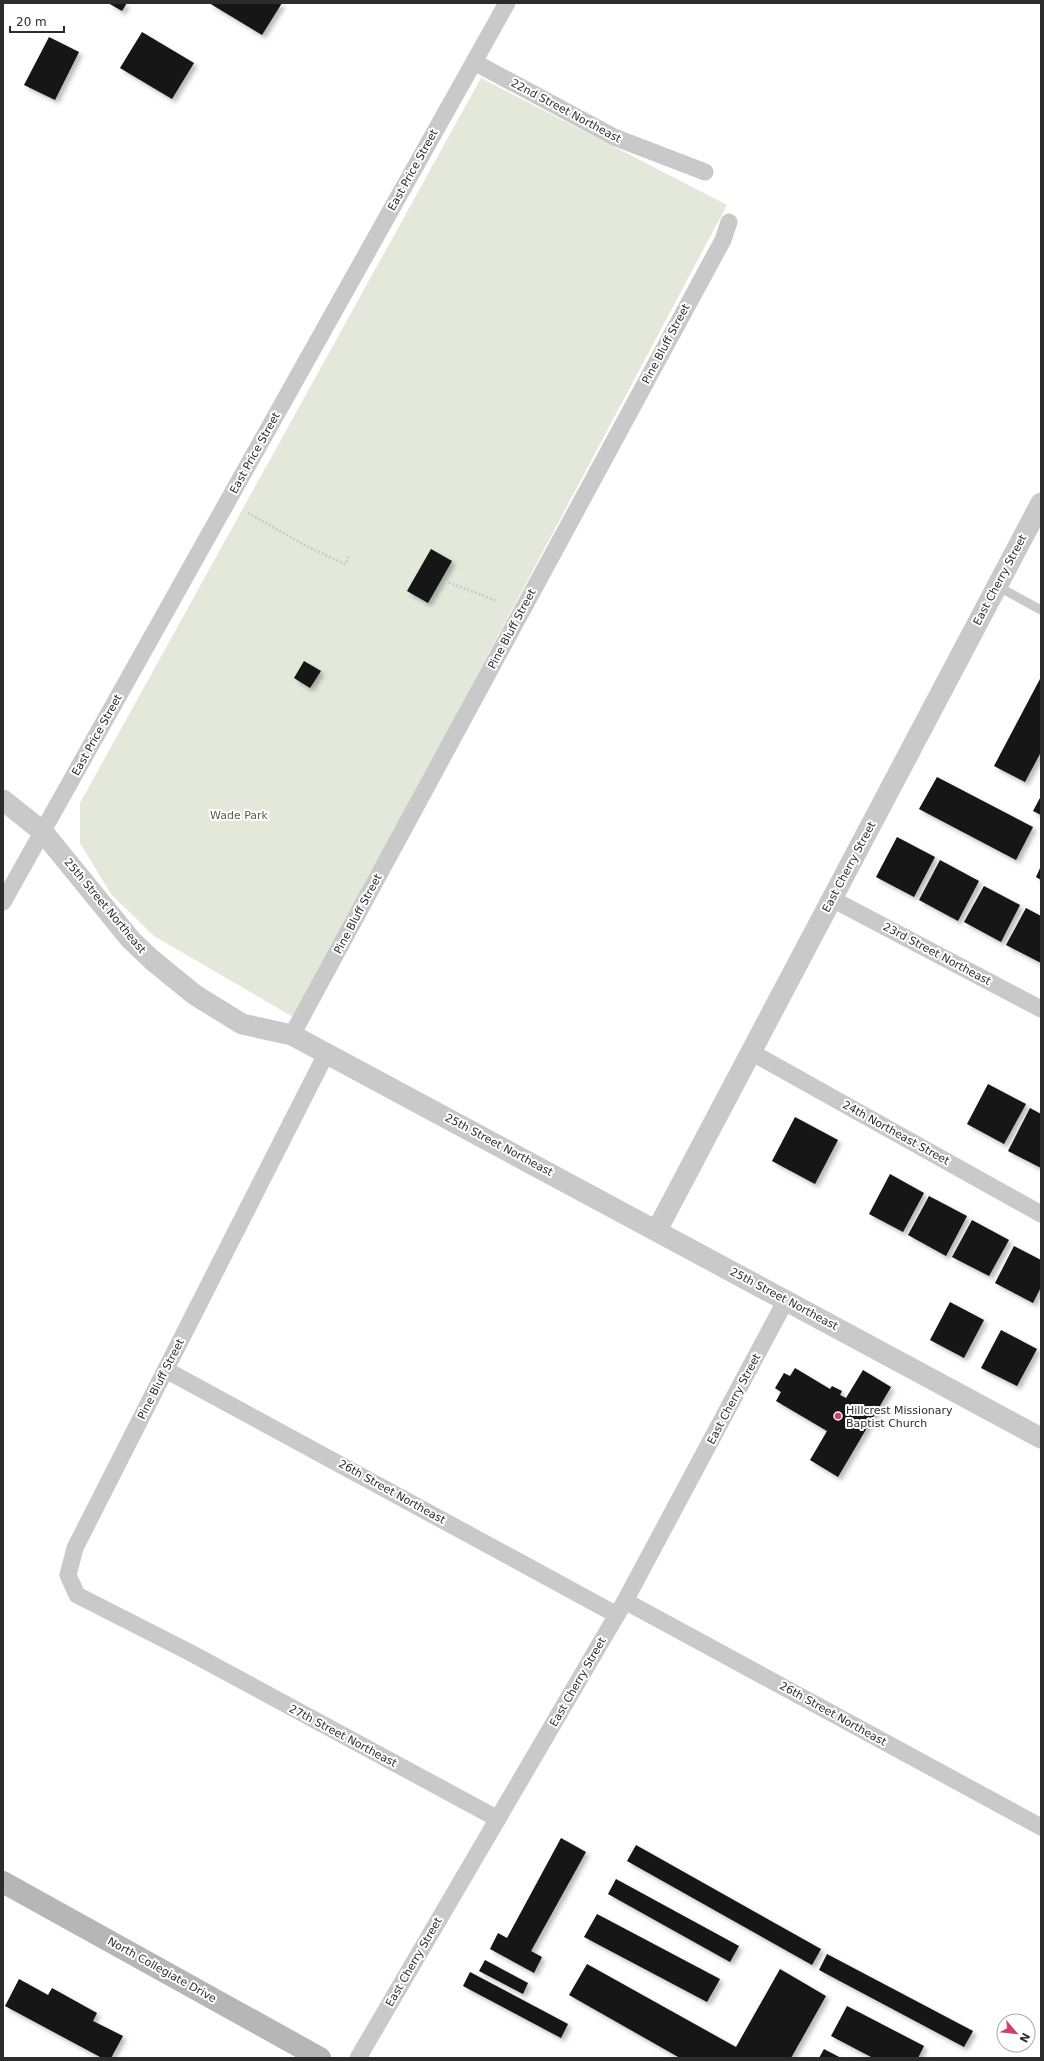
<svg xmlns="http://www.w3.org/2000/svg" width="1044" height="2061" font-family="'DejaVu Sans',sans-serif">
<defs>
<filter id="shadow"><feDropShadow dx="3.5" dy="3.5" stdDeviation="2" flood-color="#0004"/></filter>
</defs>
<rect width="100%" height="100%" fill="#fff"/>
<polygon fill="#e4e8db" points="481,78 727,205 295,1018 154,936 111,894 80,843 80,803"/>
<g fill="#131313" filter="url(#shadow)">
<polygon points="108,3 127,3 122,11"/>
<polygon points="209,3 282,3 262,35"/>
<polygon points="142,32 194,63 172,99 120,68"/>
<polygon points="49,37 79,52 55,100 24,85"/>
<polygon points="431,549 452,561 428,603 407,591"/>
<polygon points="304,661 321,671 310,688 294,678"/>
<polygon points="1041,677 1041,752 1025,782 994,766"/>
<polygon points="937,777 1033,827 1016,860 919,809"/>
<polygon points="1041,796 1041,815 1033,811"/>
<polygon points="897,837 935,857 914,897 876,877"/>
<polygon points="940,860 979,881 958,921 919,900"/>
<polygon points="1041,866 1041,880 1036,877"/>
<polygon points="984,886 1020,905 1001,942 964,922"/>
<polygon points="1026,908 1041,916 1041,963 1006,945"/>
<polygon points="988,1084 1026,1104 1004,1144 967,1124"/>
<polygon points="1030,1108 1041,1114 1041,1168 1008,1151"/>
<polygon points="795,1117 838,1140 815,1184 772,1161"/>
<polygon points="890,1174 924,1193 903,1232 869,1214"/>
<polygon points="929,1196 967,1216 946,1256 908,1235"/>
<polygon points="972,1220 1009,1240 989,1276 952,1257"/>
<polygon points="1014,1246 1041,1260 1041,1287 1033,1303 995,1283"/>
<polygon points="950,1302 984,1320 964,1358 930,1340"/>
<polygon points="1001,1330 1037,1349 1017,1386 981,1368"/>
<polygon points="795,1368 830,1389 832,1386 842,1391 840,1395 846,1398 863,1370 891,1387 838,1477 810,1460 827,1431 776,1401 781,1392 775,1388 784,1373 790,1376"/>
<polygon points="561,1838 586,1852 531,1951 542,1957 534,1973 490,1949 498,1933 507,1938"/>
<polygon points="636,1845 821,1949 812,1965 627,1861"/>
<polygon points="616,1879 739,1946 730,1962 608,1894"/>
<polygon points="597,1914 720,1979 707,2002 584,1937"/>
<polygon points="827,1954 973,2031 964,2047 819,1970"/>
<polygon points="485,1960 528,1983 523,1994 479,1971"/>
<polygon points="587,1964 736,2047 780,1969 826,1996 791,2058 680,2058 569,1995"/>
<polygon points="470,1972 568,2024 561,2038 463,1986"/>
<polygon points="19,1979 48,1995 52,1988 97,2013 93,2021 123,2036 111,2058 102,2058 5,2006"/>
<polygon points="847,2006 924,2046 918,2058 873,2058 831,2036"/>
<polygon points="824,2049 841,2058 819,2058"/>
</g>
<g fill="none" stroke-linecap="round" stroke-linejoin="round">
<g stroke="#c9c9c9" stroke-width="2.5" stroke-dasharray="2 2" stroke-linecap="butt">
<polyline points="248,513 306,546 345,564 350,555"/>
<polyline points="445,581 497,601"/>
</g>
<polyline stroke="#c9c9c9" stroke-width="9" points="997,586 1041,610"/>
<g stroke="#c9c9c9" stroke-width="17">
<polyline points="474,62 614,137 705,172"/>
<polyline points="832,899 1041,1009"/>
<polyline points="3,902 507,3"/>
<polyline points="292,1035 723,240 729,222"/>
<polyline points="751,1052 1041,1214"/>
<polyline points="326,1054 75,1548 68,1575 77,1595 189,1652 498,1819"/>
<polyline points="166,1370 617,1615"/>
<polyline points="625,1601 1041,1827"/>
<polyline points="358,2058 625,1601 786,1300"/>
</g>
<g stroke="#c9c9c9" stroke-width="21">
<polyline points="3,800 43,832 131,940 152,960 195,995 242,1024 292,1035 1041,1438"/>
<polyline points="657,1230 1041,503"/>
</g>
<polyline stroke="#b6b6b6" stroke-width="22" points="3,1882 320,2058"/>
</g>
<circle fill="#d23f61" stroke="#fff" stroke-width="1.5" cx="838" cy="1416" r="4"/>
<g text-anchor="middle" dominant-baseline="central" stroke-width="4" stroke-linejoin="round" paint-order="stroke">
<g font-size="11" fill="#2c2c2c" stroke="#fff">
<text transform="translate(566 111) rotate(28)">22nd Street Northeast</text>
<text transform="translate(413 170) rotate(-61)">East Price Street</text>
<text transform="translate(666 344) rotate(-62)">Pine Bluff Street</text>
<text transform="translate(255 453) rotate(-61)">East Price Street</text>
<text transform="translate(1000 580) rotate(-62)">East Cherry Street</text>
<text transform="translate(512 629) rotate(-62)">Pine Bluff Street</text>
<text transform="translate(97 735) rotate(-61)">East Price Street</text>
<text transform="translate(849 867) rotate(-62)">East Cherry Street</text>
<text transform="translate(105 906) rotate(50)">25th Street Northeast</text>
<text transform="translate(358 914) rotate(-62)">Pine Bluff Street</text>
<text transform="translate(937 954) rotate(28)">23rd Street Northeast</text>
<text transform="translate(896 1133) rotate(29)">24th Northeast Street</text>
<text transform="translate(499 1145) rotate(28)">25th Street Northeast</text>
<text transform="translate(784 1299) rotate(28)">25th Street Northeast</text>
<text transform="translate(161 1379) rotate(-63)">Pine Bluff Street</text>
<text transform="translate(734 1399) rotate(-62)">East Cherry Street</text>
<text transform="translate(392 1492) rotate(29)">26th Street Northeast</text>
<text transform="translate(578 1682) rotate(-60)">East Cherry Street</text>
<text transform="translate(833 1714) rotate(29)">26th Street Northeast</text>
<text transform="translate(343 1736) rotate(28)">27th Street Northeast</text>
<text transform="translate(414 1962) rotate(-60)">East Cherry Street</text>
<text transform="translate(162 1970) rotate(29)">North Collegiate Drive</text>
</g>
<g font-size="11" fill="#55633e" stroke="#fff">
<text x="239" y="815">Wade Park</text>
</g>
<g font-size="11" fill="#2c2c2c" stroke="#fff" text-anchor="start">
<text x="846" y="1410">Hillcrest Missionary<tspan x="846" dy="13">Baptist Church</tspan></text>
</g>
</g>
<rect width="1044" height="2061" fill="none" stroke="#2c2c2c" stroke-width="8"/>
<g transform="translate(1016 2033) rotate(118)"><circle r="19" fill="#ffffff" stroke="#ababab"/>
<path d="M0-3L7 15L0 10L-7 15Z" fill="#d23f61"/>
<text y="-6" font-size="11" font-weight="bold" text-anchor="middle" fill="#2c2c2c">N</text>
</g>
<path d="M10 26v6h54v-6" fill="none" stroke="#2c2c2c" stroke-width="2"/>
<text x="16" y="26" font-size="12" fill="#2c2c2c" stroke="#ffffff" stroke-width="3" paint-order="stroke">20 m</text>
</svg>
